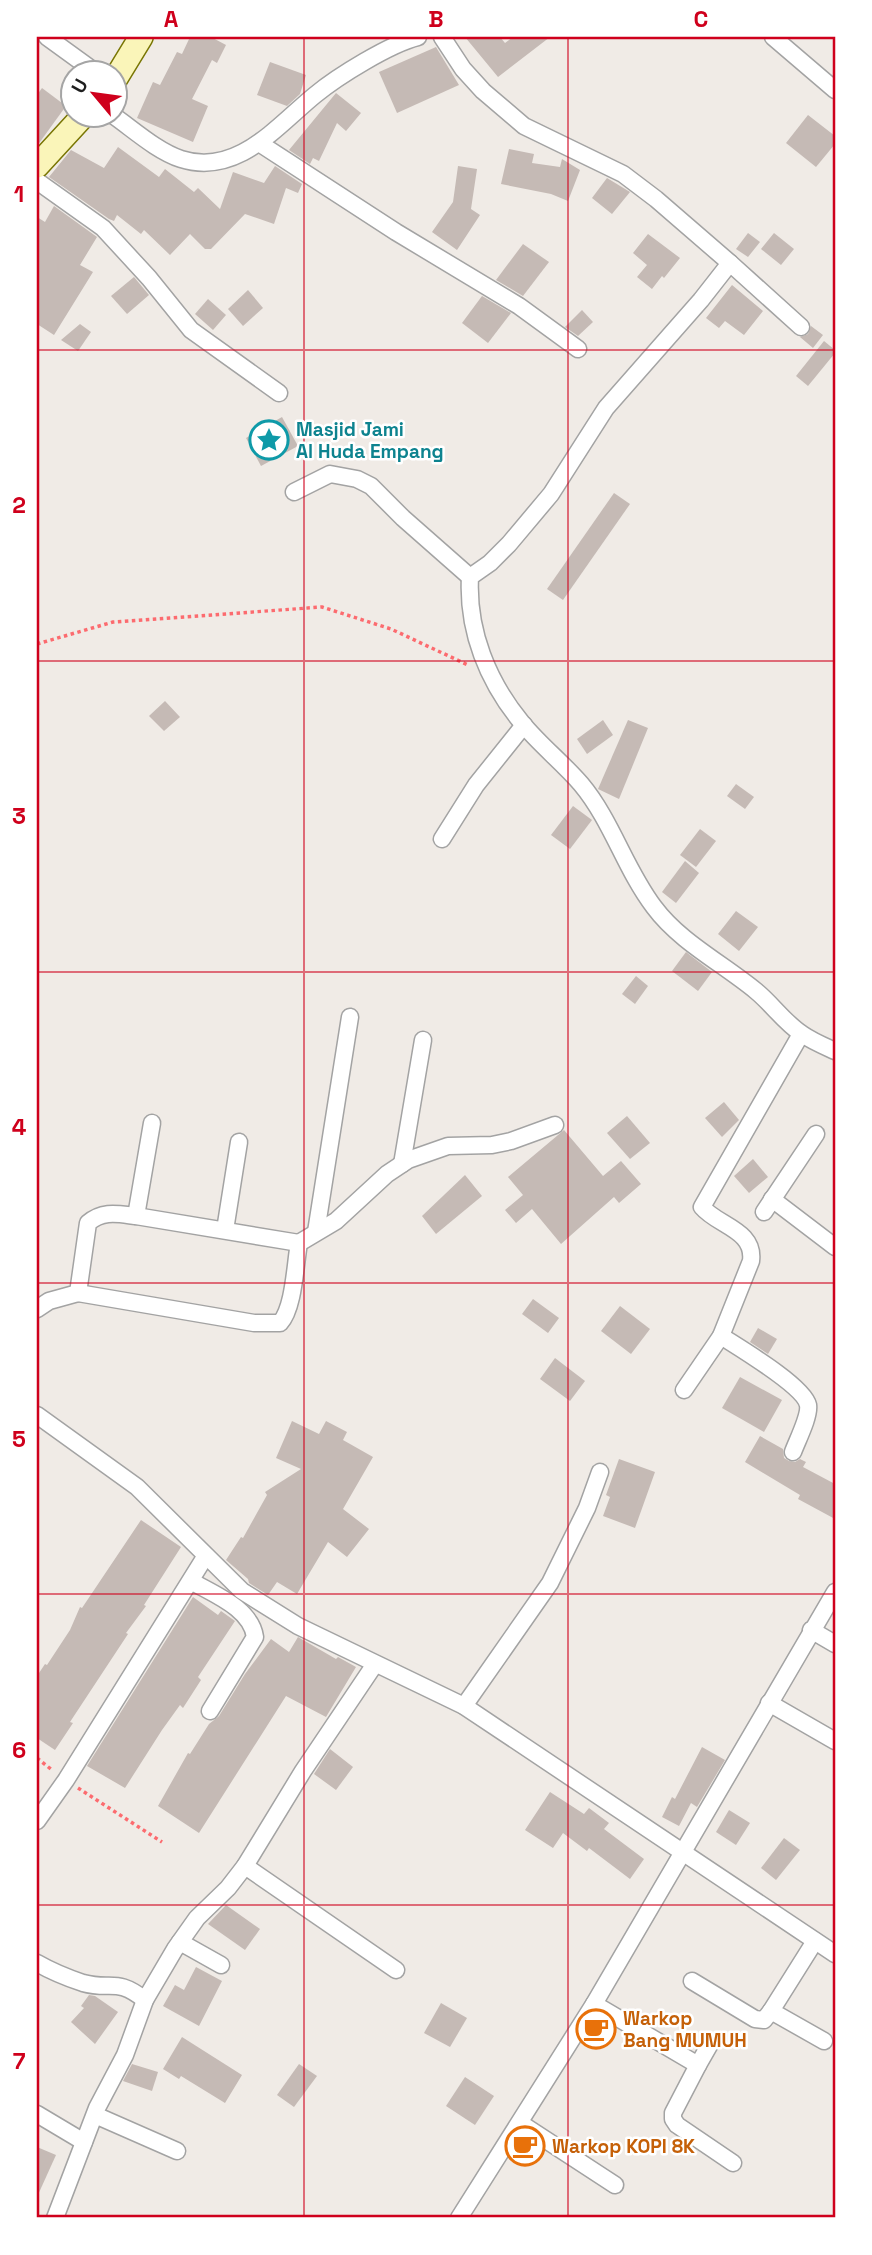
<svg xmlns="http://www.w3.org/2000/svg" width="872" height="2255" font-family="'Space Grotesk',sans-serif">
<rect width="100%" height="100%" fill="#f0ebe6"/>
<g fill="#c5bab5">
<polygon points="190,37 211,37 226,45 217,63 212,60 192,99 208,106 193,142 137,118 153,82 160,85 177,52 182,54"/>
<polygon points="465,37 500,37 505,43 513,37 550,37 498,77"/>
<polygon points="436,47 459,85 397,113 379,72"/>
<polygon points="270,62 306,75 300,94 287,106 257,95"/>
<polygon points="42,88 66,106 37,146 37,95"/>
<polygon points="336,93 361,113 346,131 337,123 319,161 313,158 310,164 289,150"/>
<polygon points="808,115 835,136 835,144 816,167 786,143"/>
<polygon points="118,147 159,177 165,169 194,192 198,188 220,209 233,172 264,183 275,166 302,184 298,193 286,188 274,224 245,214 211,249 205,249 190,234 170,255 144,230 141,234 117,215 114,221 109,219 49,177 71,150 104,168"/>
<polygon points="509,149 534,154 532,163 560,167 562,159 580,170 568,201 551,194 501,184"/>
<polygon points="458,166 477,169 471,209 480,215 457,250 432,232 453,202"/>
<polygon points="607,178 630,192 612,214 592,198"/>
<polygon points="54,206 97,237 80,265 93,272 54,335 37,324 37,217 45,222"/>
<polygon points="748,233 760,242 748,257 736,249"/>
<polygon points="774,233 794,249 781,265 761,249"/>
<polygon points="648,234 680,258 664,278 662,276 652,289 637,277 647,265 633,253"/>
<polygon points="523,244 549,262 523,296 496,280"/>
<polygon points="134,277 149,295 127,314 111,296"/>
<polygon points="732,285 763,311 744,335 725,321 719,328 706,318"/>
<polygon points="248,290 263,308 243,326 228,309"/>
<polygon points="482,296 511,313 488,343 462,323"/>
<polygon points="208,299 226,315 213,330 195,314"/>
<polygon points="582,310 593,322 578,336 565,327"/>
<polygon points="80,324 91,332 78,351 61,340"/>
<polygon points="811,326 823,335 813,348 800,337 808,334"/>
<polygon points="824,341 835,350 835,353 808,386 796,376"/>
<polygon points="282,417 298,446 261,466 246,438"/>
<polygon points="614,493 630,504 563,600 547,589"/>
<polygon points="165,701 180,717 164,731 149,716"/>
<polygon points="603,720 613,735 587,754 577,739"/>
<polygon points="628,720 648,728 619,799 598,789"/>
<polygon points="736,784 754,797 745,809 727,796"/>
<polygon points="573,806 592,820 570,849 551,835"/>
<polygon points="700,829 716,841 696,867 680,855"/>
<polygon points="685,861 699,873 676,903 662,892"/>
<polygon points="736,911 758,927 739,951 718,934"/>
<polygon points="686,952 712,972 698,991 672,971"/>
<polygon points="636,976 648,986 635,1004 622,994"/>
<polygon points="724,1102 739,1120 722,1137 705,1118"/>
<polygon points="627,1116 650,1143 630,1159 607,1133"/>
<polygon points="564,1130 603,1176 621,1161 641,1184 619,1203 614,1197 561,1244 532,1209 516,1223 505,1210 523,1195 508,1177"/>
<polygon points="753,1159 768,1177 749,1193 734,1176"/>
<polygon points="465,1175 482,1196 436,1234 422,1216"/>
<polygon points="533,1299 559,1318 548,1333 522,1314"/>
<polygon points="620,1306 650,1329 631,1354 601,1331"/>
<polygon points="758,1328 777,1339 768,1354 750,1342"/>
<polygon points="555,1358 585,1381 570,1401 540,1379"/>
<polygon points="740,1377 782,1400 764,1432 722,1408"/>
<polygon points="292,1421 319,1434 326,1421 347,1432 343,1440 373,1457 343,1509 369,1529 347,1557 328,1542 297,1594 277,1582 268,1595 249,1583 248,1579 226,1560 241,1537 243,1538 267,1495 265,1492 301,1469 276,1458"/>
<polygon points="760,1436 783,1449 784,1458 789,1461 795,1462 800,1459 806,1462 803,1467 835,1484 835,1519 798,1499 800,1495 745,1462"/>
<polygon points="619,1459 655,1472 635,1528 603,1516 610,1497 606,1495"/>
<polygon points="141,1520 181,1547 144,1605 146,1606 126,1633 128,1634 70,1722 73,1723 55,1750 37,1738 37,1676 45,1664 47,1665 70,1630 80,1607 82,1608"/>
<polygon points="193,1597 218,1615 221,1611 235,1621 198,1677 201,1680 183,1708 180,1705 162,1730 125,1788 87,1766"/>
<polygon points="298,1637 336,1659 338,1657 356,1667 326,1717 286,1696 199,1833 158,1806 188,1753 190,1754 209,1724 219,1716 245,1674 271,1639 289,1652"/>
<polygon points="702,1747 725,1760 697,1807 691,1803 679,1826 662,1817 672,1797 675,1799"/>
<polygon points="330,1749 353,1767 336,1790 314,1774"/>
<polygon points="550,1792 584,1814 589,1808 609,1823 604,1829 644,1859 630,1879 589,1848 587,1851 563,1833 553,1848 525,1830"/>
<polygon points="729,1810 750,1823 736,1845 716,1832"/>
<polygon points="784,1838 800,1850 776,1880 761,1868"/>
<polygon points="226,1905 260,1929 245,1950 208,1924"/>
<polygon points="196,1967 222,1981 199,2026 163,2006 175,1985 184,1990"/>
<polygon points="89,1995 95,1996 118,2012 95,2044 71,2022 84,2008 81,2006"/>
<polygon points="441,2003 467,2018 450,2047 424,2033"/>
<polygon points="182,2037 242,2075 225,2103 181,2076 179,2079 163,2069"/>
<polygon points="132,2064 158,2072 152,2091 123,2081"/>
<polygon points="299,2064 317,2076 294,2107 277,2095"/>
<polygon points="465,2077 494,2096 475,2125 446,2106"/>
<polygon points="37,2147 56,2155 37,2197"/>
</g>
<g fill="none" stroke-linecap="round" stroke-linejoin="round">
<g stroke="#a3a3a3" stroke-width="19">
<g id="street">
<polyline points="47,37 98,74"/>
<path d="M442 37 463 69 483 91 524 126 623 174 656 199 730 263 701 300 606 408 551 494 509 544 490 563 470 577C467 631 488 682 522 723 540 745 563 763 581 784 612 821 625 869 654 907 680 942 722 963 756 991 772 1004 785 1023 802 1034 812 1041 824 1046 835 1051"/>
<polyline points="773,37 835,90"/>
<path d="M114 116C134 130 157 151 181 159 237 177 277 126 315 95 338 76 390 44 418 37"/>
<polyline points="259,143 396,232 519,306 578,349"/>
<polyline points="37,181 103,228 149,278 191,330 279,393"/>
<polyline points="730,263 801,327"/>
<polyline points="294,492 330,474 357,479 371,486 403,518 470,577"/>
<polyline points="442,839 476,785 524,725"/>
<polyline points="402,1164 423,1040"/>
<polyline points="772,1199 835,1247"/>
<polyline points="764,1212 816,1134"/>
<polyline points="136,1216 152,1123"/>
<polyline points="225,1230 239,1142"/>
<polyline points="316,1232 350,1017"/>
<path d="M78 1293 254 1323H280C294 1308 295 1265 299 1243L336 1221 387 1174 408 1160 448 1146 492 1145 511 1141 555 1125"/>
<path d="M37 1309 49 1301 78 1293 88 1223C103 1210 118 1214 136 1216L299 1243"/>
<path d="M721 1336C738 1347 804 1386 808 1405 810 1416 797 1441 793 1452"/>
<path d="M684 1390 721 1336 751 1261C755 1230 718 1226 702 1207L801 1034"/>
<polyline points="37,1415 137,1487 242,1591 298,1626 464,1706 835,1954"/>
<path d="M191 1581C213 1594 251 1608 255 1637L210 1711"/>
<polyline points="811,1630 835,1644"/>
<polyline points="769,1703 835,1741"/>
<polyline points="464,1706 550,1583 587,1508 600,1472"/>
<polyline points="37,1821 66,1780 205,1557"/>
<polyline points="245,1866 396,1970"/>
<polyline points="815,1941 771,2011 824,2041"/>
<polyline points="180,1942 221,1965"/>
<path d="M37 1963C51 1971 68 1978 83 1983 112 1991 116 1977 145 2000"/>
<polyline points="692,1981 755,2019 764,2020 771,2011"/>
<polyline points="594,2004 698,2065 673,2113 673,2119 677,2125 733,2163"/>
<polyline points="698,2065 710,2044"/>
<polyline points="37,2114 84,2142"/>
<polyline points="95,2115 177,2151"/>
<polyline points="520,2123 615,2185"/>
<polyline points="55,2218 97,2108 125,2055 145,2000 175,1949 197,1918 228,1888 245,1866 303,1771 375,1664"/>
<polyline points="459,2218 594,2004 835,1592"/>
</g>
</g>
<g stroke="#797603" stroke-width="26">
<g id="secondary">
<polyline points="116,78 141,37"/>
<polyline points="37,166 83,116"/>
</g>
</g>
<g stroke="#fc6b6f" stroke-width="3.5" stroke-dasharray="3.5 3.5" stroke-linecap="butt">
<polyline points="37,644 113,622 322,607 391,629 468,665"/>
<polyline points="37,1758 52,1770"/>
<polyline points="78,1788 162,1842"/>
</g>
<use href="#street" stroke="#fff" stroke-width="16"/>
<use href="#secondary" stroke="#faf5b9" stroke-width="23"/>
</g>
<path fill="none" stroke="#cf001c" stroke-width="2" stroke-opacity="0.55" d="M304 37V2218M568 37V2218M37 350H835M37 661H835M37 972H835M37 1283H835M37 1594H835M37 1905H835"/>
<defs>
<g id="sight-ring" transform="scale(2.0125)"><circle r="9.5" fill="#fff" stroke="#0f9aa8" stroke-width="1.5"/><path d="M0-6L1.8-2.2L6-1.7L2.9 1.2L3.7 5.4L0 3.3L-3.7 5.4L-2.9 1.2L-6-1.7L-1.8-2.2Z" fill="#0f9aa8"/></g>
<g id="cafe-ring" transform="scale(2.0125)"><circle r="9.5" fill="#fff" stroke="#e8710a" stroke-width="1.5"/><path d="M-5.5-4.5H6V0H3Q3 3.5 0 3.5H-2.5Q-5.5 3.5-5.5 0ZM3-3.2v2h1.7v-2ZM-6 4.5H4V6H-6Z" fill="#e8710a"/></g>
</defs>
<g fill-rule="evenodd">
<use href="#sight-ring" x="269" y="440"/>
<use href="#cafe-ring" x="596" y="2029"/>
<use href="#cafe-ring" x="525" y="2146"/>
</g>
<g text-anchor="middle" dominant-baseline="central" stroke-width="5" stroke-linejoin="round" paint-order="stroke">
<g font-size="19" font-weight="bold" fill="#0d838f" stroke="#fff" text-anchor="start">
<text x="296" y="429">Masjid Jami<tspan x="296" dy="22">Al Huda Empang</tspan></text>
</g>
<g font-size="19" font-weight="bold" fill="#c56008" stroke="#fff" text-anchor="start">
<text x="623" y="2018">Warkop<tspan x="623" dy="22">Bang MUMUH</tspan></text>
<text x="552" y="2146">Warkop KOPI 8K</text>
</g>
</g>
<rect width="872" height="2255" fill="none" stroke="#ffffff" stroke-width="77"/>
<g transform="translate(94 94) rotate(299)"><circle r="33" fill="#ffffff" stroke="#a5a5a5" stroke-width="2"/>
<path d="M0-5L12 26L0 18L-12 26Z" fill="#cf001c"/>
<text y="-10" font-size="19" font-weight="bold" text-anchor="middle" fill="#1f1f1f">U</text>
</g>
<rect x="38" y="38" width="796" height="2178" fill="none" stroke="#cf001c" stroke-width="2.5"/>
<g font-size="23" text-anchor="middle" font-weight="bold" fill="#cf001c">
<text x="171" y="27">A</text>
<text x="436" y="27">B</text>
<text x="701" y="27">C</text>
<text x="19" y="202">1</text>
<text x="19" y="513">2</text>
<text x="19" y="824">3</text>
<text x="19" y="1135">4</text>
<text x="19" y="1447">5</text>
<text x="19" y="1758">6</text>
<text x="19" y="2069">7</text>
</g>
</svg>
